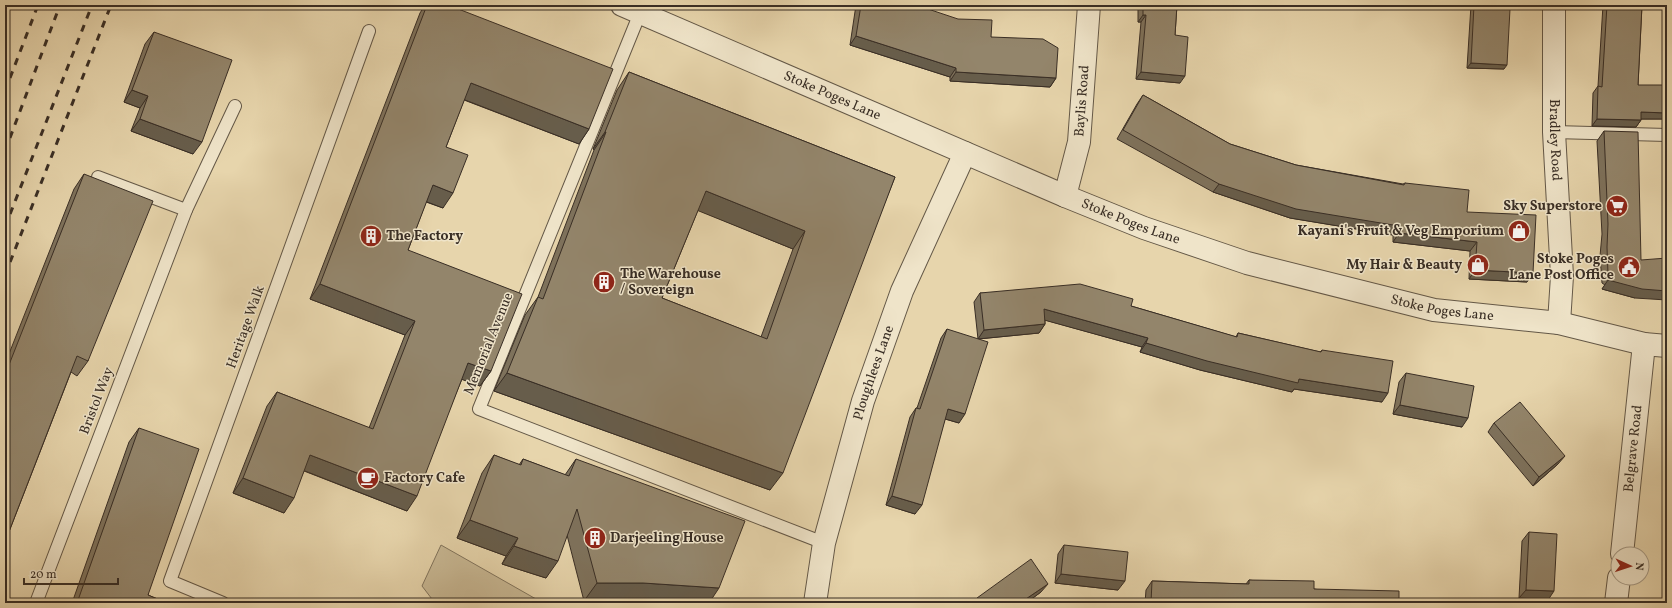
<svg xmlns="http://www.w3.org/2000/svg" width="1672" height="608" font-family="Vollkorn,serif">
<rect width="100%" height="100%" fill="#e7d5ac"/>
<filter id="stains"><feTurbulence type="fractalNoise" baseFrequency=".005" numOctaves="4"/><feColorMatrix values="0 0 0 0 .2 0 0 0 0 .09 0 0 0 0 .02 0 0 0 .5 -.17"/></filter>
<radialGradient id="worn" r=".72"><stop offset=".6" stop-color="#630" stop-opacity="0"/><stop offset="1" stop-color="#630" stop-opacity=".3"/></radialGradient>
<polygon fill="#c9b995" stroke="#81745d" points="441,545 543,603 435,603 422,586"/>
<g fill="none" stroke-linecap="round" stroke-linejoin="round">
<g stroke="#645847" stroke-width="14">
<g id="service">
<polyline points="640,13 479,409 824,543"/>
<polyline points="1554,132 1667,135"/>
<polyline points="98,177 186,210"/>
<polyline points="36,603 186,210 235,106"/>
<polyline points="223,603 170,581 369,31"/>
</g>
</g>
<g stroke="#645847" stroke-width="24">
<g id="minor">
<path id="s1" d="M1554 5V132L1562 276 1559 323"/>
<path id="s2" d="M1065 196 1079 142 1089 5"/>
<path id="s3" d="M1622 554 1644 344"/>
<path id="s4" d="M815 603 824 543 863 401 902 291 965 153"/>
<polyline points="1616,603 1619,578"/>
</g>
</g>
<g stroke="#645847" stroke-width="24">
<g id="tertiary">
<path id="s5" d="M622 5 1065 196 1144 228 1247 263 1434 310 1559 323 1644 344 1667 346"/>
</g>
</g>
<use href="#service" stroke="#efe4c9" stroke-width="12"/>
<use href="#minor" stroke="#efe4c9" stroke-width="22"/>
<use href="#tertiary" stroke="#efe4c9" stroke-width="22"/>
<g stroke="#392e25" stroke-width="3" stroke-dasharray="7 7" stroke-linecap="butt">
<polyline points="5,91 38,5"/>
<polyline points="5,151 60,5"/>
<polyline points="5,227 92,5"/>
<polyline points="5,275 111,5"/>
</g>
</g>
<g fill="#7e725c" stroke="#392e25" fill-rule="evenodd">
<polygon points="425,5 448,5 589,129 579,144 464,100 446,147 443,208 426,202 408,250 491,371 480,386 462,379 407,511 304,471 284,513 233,493 267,406 277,392 369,428 405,335 310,299 420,13"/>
<polygon points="856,5 916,5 991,37 1056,78 1050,87 950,81 950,77 850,45"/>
<polygon points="1138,5 1177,5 1175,35 1180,83 1136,79 1141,22 1138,22"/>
<polygon points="1471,5 1506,5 1504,69 1467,68"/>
<polygon points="1603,5 1642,5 1638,85 1667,119 1641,119 1641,120 1636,127 1592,126 1593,93 1598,86"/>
<polygon points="154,32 193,154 131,131 140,108 124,102 145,44"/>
<path d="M629 72 895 177 770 490 494 391 525 315 538 297 594 150 593 149 617 90ZM698 210 793 249 761 337 662 298Z"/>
<polygon points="1143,95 1230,144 1296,165 1403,184 1405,183 1467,212 1527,282 1469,279 1470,251 1393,242 1393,235 1290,218 1213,192 1117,139 1137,104"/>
<polygon points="1604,131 1635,298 1602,289 1605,285 1602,283 1600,256 1602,234 1597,141"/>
<polygon points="84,174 88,361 77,376 71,372 5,542 5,364 74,189"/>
<polygon points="980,293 1131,306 1236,337 1238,333 1320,352 1322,350 1382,402 1294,389 1292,392 1200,370 1140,352 1142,347 1045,320 1045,324 1039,333 978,339 974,302"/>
<polygon points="947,329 959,423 945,419 915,514 886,505 910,417 916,408 917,408 941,338"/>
<polygon points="1406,373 1462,427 1393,414 1399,382"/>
<polygon points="1494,423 1558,464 1533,486 1488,432"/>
<polygon points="139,428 148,595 167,603 72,603 129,442"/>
<polygon points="494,455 519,465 523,459 565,475 576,459 631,600 584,601 567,535 546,578 502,564 506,556 457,538 482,473"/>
<polygon points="1529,532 1548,600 1519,598 1522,541"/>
<polygon points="1064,545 1118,590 1055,583 1058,554"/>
<polygon points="1667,554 1667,603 1662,603 1666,555"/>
<polygon points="1249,580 1314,589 1399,603 1145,603 1146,590 1152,581 1246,584"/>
<polygon points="1041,592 1026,603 973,603 977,598"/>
</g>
<g fill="#675d4b" stroke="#392e25">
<polygon points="1143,15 1146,15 1141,22 1138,22"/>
<polygon points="856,36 956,68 950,77 850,45"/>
<polygon points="1471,63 1507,65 1504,69 1467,68"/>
<polygon points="956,72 1056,78 1050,87 950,81"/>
<polygon points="1141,72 1185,76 1180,83 1136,79"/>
<polygon points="471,83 589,129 579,144 460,98"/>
<polygon points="132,90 148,96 140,108 124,102"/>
<polygon points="1641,112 1667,113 1667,119 1636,119"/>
<polygon points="140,119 202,142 193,154 131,131"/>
<polygon points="1597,119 1641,120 1636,127 1592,126"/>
<polygon points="605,132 606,132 594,150 593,149"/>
<polygon points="1219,184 1399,226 1393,235 1290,218 1213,192"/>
<polygon points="433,185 453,193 443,208 422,200"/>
<polygon points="706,191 805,231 793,249 694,209"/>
<polygon points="1399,233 1477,242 1470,251 1393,242"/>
<polygon points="1475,270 1533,273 1527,282 1469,279"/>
<polygon points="1608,280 1667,291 1667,300 1635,298 1602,289"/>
<polygon points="320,284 415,321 405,335 310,299"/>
<polygon points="1044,309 1148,338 1142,347 1037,318"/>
<polygon points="1045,324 1039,333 978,339 984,330"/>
<polygon points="1146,343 1299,379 1388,393 1382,402 1294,389 1292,392 1200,370 1140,352"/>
<polygon points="468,363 491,371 480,386 458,378"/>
<polygon points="507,373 783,473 770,490 494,391"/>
<polygon points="1400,405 1468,418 1462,427 1393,414"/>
<polygon points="948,409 965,414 959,423 942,418"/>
<polygon points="310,455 417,496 407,511 300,469"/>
<polygon points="1565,456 1558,464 1533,486 1539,477"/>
<polygon points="243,478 294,498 284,513 233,493"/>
<polygon points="892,496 922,505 915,514 886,505"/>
<polygon points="470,520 518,538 506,556 457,538"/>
<polygon points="514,546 558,561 546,578 502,564"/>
<polygon points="1061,574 1125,581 1118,590 1055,583"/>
<polygon points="597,583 643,583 719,588 709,603 673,603 631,600 584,601"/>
<polygon points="1048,584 1041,592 1026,603 1020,603"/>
<polygon points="1526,590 1554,591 1548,600 1519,598"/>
</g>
<g fill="#93856b" stroke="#392e25" fill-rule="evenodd">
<polygon points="427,5 448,5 613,69 589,129 471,83 446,147 468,155 453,193 433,185 408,250 522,294 491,371 468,363 417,496 310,455 294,498 243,478 277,392 373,429 415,321 320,284"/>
<polygon points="861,5 916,5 958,19 992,20 991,37 1043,39 1058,48 1056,78 956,72 956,68 856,36"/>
<polygon points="1143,5 1177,5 1175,35 1188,37 1185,76 1141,72 1146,15 1143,15"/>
<polygon points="1474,5 1506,5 1506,9 1510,9 1507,65 1471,63"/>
<polygon points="1607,5 1642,5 1638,85 1667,85 1667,113 1641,112 1641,120 1597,119 1598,86 1602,87"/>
<polygon points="154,32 232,60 202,142 140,119 148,96 132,90"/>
<path d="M629 72 895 177 783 473 507 373 538 297 543 299 606 132H605ZM706 191 805 231 767 339 662 298Z"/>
<polygon points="1143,95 1230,144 1296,165 1404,185 1405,183 1469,190 1467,212 1536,215 1533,273 1475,270 1477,242 1399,233 1399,226 1296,209 1219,184 1123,130"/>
<polygon points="1604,131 1638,132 1641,260 1667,258 1667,291 1642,289 1608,280 1613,277 1608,274 1607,247 1608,224"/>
<polygon points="84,174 153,201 88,361 77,356 5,542 5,375"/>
<polygon points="1080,284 1133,299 1131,306 1237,337 1238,333 1321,352 1322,350 1393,361 1388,393 1299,379 1298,383 1207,361 1146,343 1148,338 1044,309 1045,324 984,330 980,293"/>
<polygon points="947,329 988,342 965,414 948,409 922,505 892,496 916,408 920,409"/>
<polygon points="1406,373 1474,386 1468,418 1400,405"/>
<polygon points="1520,402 1565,456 1539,477 1494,423"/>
<polygon points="139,428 199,449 148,595 167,603 77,603"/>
<polygon points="494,455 521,465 523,459 569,476 576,459 745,521 719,588 643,583 597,583 577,509 558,561 514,546 518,538 470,520"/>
<polygon points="1529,532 1557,534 1554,591 1526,590"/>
<polygon points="1064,545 1128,552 1125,581 1061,574"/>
<polygon points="1031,559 1048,584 1020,603 980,603 977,598"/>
<polygon points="1249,580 1314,581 1314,589 1399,591 1399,603 1151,603 1152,581 1249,584"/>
</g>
<defs>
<g id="supermarket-disc" transform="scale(1.15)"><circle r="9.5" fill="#8f2418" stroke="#efe4c9"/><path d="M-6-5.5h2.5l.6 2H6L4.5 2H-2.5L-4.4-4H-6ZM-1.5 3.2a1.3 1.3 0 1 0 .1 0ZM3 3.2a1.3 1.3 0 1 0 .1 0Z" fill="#fff"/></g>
<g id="shop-disc" transform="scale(1.15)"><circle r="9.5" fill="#8f2418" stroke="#efe4c9"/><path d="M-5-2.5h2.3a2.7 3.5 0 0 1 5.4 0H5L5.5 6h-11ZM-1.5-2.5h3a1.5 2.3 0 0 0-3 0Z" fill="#fff"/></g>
<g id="building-disc" transform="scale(1.15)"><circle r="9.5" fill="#8f2418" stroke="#efe4c9"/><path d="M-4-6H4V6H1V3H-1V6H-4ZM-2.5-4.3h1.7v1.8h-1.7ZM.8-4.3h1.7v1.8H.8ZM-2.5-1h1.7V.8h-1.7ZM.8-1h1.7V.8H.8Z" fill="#fff"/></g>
<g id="civic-disc" transform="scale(1.15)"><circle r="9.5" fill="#8f2418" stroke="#efe4c9"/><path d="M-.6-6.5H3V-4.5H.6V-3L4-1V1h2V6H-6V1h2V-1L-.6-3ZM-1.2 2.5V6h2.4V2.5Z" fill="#fff"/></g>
<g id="cafe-disc" transform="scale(1.15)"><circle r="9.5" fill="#8f2418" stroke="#efe4c9"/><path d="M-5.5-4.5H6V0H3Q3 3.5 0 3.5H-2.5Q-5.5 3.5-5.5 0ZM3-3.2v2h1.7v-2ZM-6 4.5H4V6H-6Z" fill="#fff"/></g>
</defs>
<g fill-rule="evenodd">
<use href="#supermarket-disc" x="1617" y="206"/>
<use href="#shop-disc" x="1519" y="231"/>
<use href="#building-disc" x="371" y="236"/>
<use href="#shop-disc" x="1478" y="265"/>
<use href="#civic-disc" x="1629" y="267"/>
<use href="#building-disc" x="604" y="282"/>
<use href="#cafe-disc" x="368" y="478"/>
<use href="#building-disc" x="595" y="538"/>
</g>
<g text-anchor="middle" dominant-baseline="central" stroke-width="3" stroke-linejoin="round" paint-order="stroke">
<g font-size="14" fill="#392e25" stroke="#efe4c9">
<text stroke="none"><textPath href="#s5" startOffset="229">Stoke Poges Lane</textPath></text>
<text stroke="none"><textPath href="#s2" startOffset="97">Baylis Road</textPath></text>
<text stroke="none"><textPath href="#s1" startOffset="135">Bradley Road</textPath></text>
<text stroke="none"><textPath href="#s5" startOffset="553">Stoke Poges Lane</textPath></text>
<text stroke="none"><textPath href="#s5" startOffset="877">Stoke Poges Lane</textPath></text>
<text transform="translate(246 327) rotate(-70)">Heritage Walk</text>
<text transform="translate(489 344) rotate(-68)">Memorial Avenue</text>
<text stroke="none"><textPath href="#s4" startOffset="238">Ploughlees Lane</textPath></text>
<text transform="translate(97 401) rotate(-69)">Bristol Way</text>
<text stroke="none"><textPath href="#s3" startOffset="106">Belgrave Road</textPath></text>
</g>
<g font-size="14" font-weight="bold" fill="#392e25" stroke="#efe4c9" text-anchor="end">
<text x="1602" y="206">Sky Superstore</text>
<text x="1504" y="231">Kayani's Fruit &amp; Veg Emporium</text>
<text x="386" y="236" text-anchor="start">The Factory</text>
<text x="1614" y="259">Stoke Poges<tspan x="1614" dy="16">Lane Post Office</tspan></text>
<text x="1462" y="265">My Hair &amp; Beauty</text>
<text x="620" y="274" text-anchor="start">The Warehouse<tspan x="620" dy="16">/ Sovereign</tspan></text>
<text x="384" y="478" text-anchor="start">Factory Cafe</text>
<text x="610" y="538" text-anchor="start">Darjeeling House</text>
</g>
</g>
<rect width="1672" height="608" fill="none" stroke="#e7d5ac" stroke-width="20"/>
<rect x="6" y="6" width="1660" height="596" fill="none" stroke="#392e25" stroke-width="2"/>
<rect x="10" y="10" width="1652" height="588" fill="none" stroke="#392e25"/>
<g transform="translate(1630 566) rotate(93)"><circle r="19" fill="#efe4c9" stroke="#a69b87"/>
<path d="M0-3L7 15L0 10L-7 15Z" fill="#8f2418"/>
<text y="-6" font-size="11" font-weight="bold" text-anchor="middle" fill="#392e25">N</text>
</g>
<path d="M24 578v6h94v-6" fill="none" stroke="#392e25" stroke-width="2"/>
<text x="30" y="578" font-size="12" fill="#392e25" stroke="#efe4c9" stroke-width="3" paint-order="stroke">20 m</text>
<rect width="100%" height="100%" filter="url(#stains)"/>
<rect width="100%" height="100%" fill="url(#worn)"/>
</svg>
